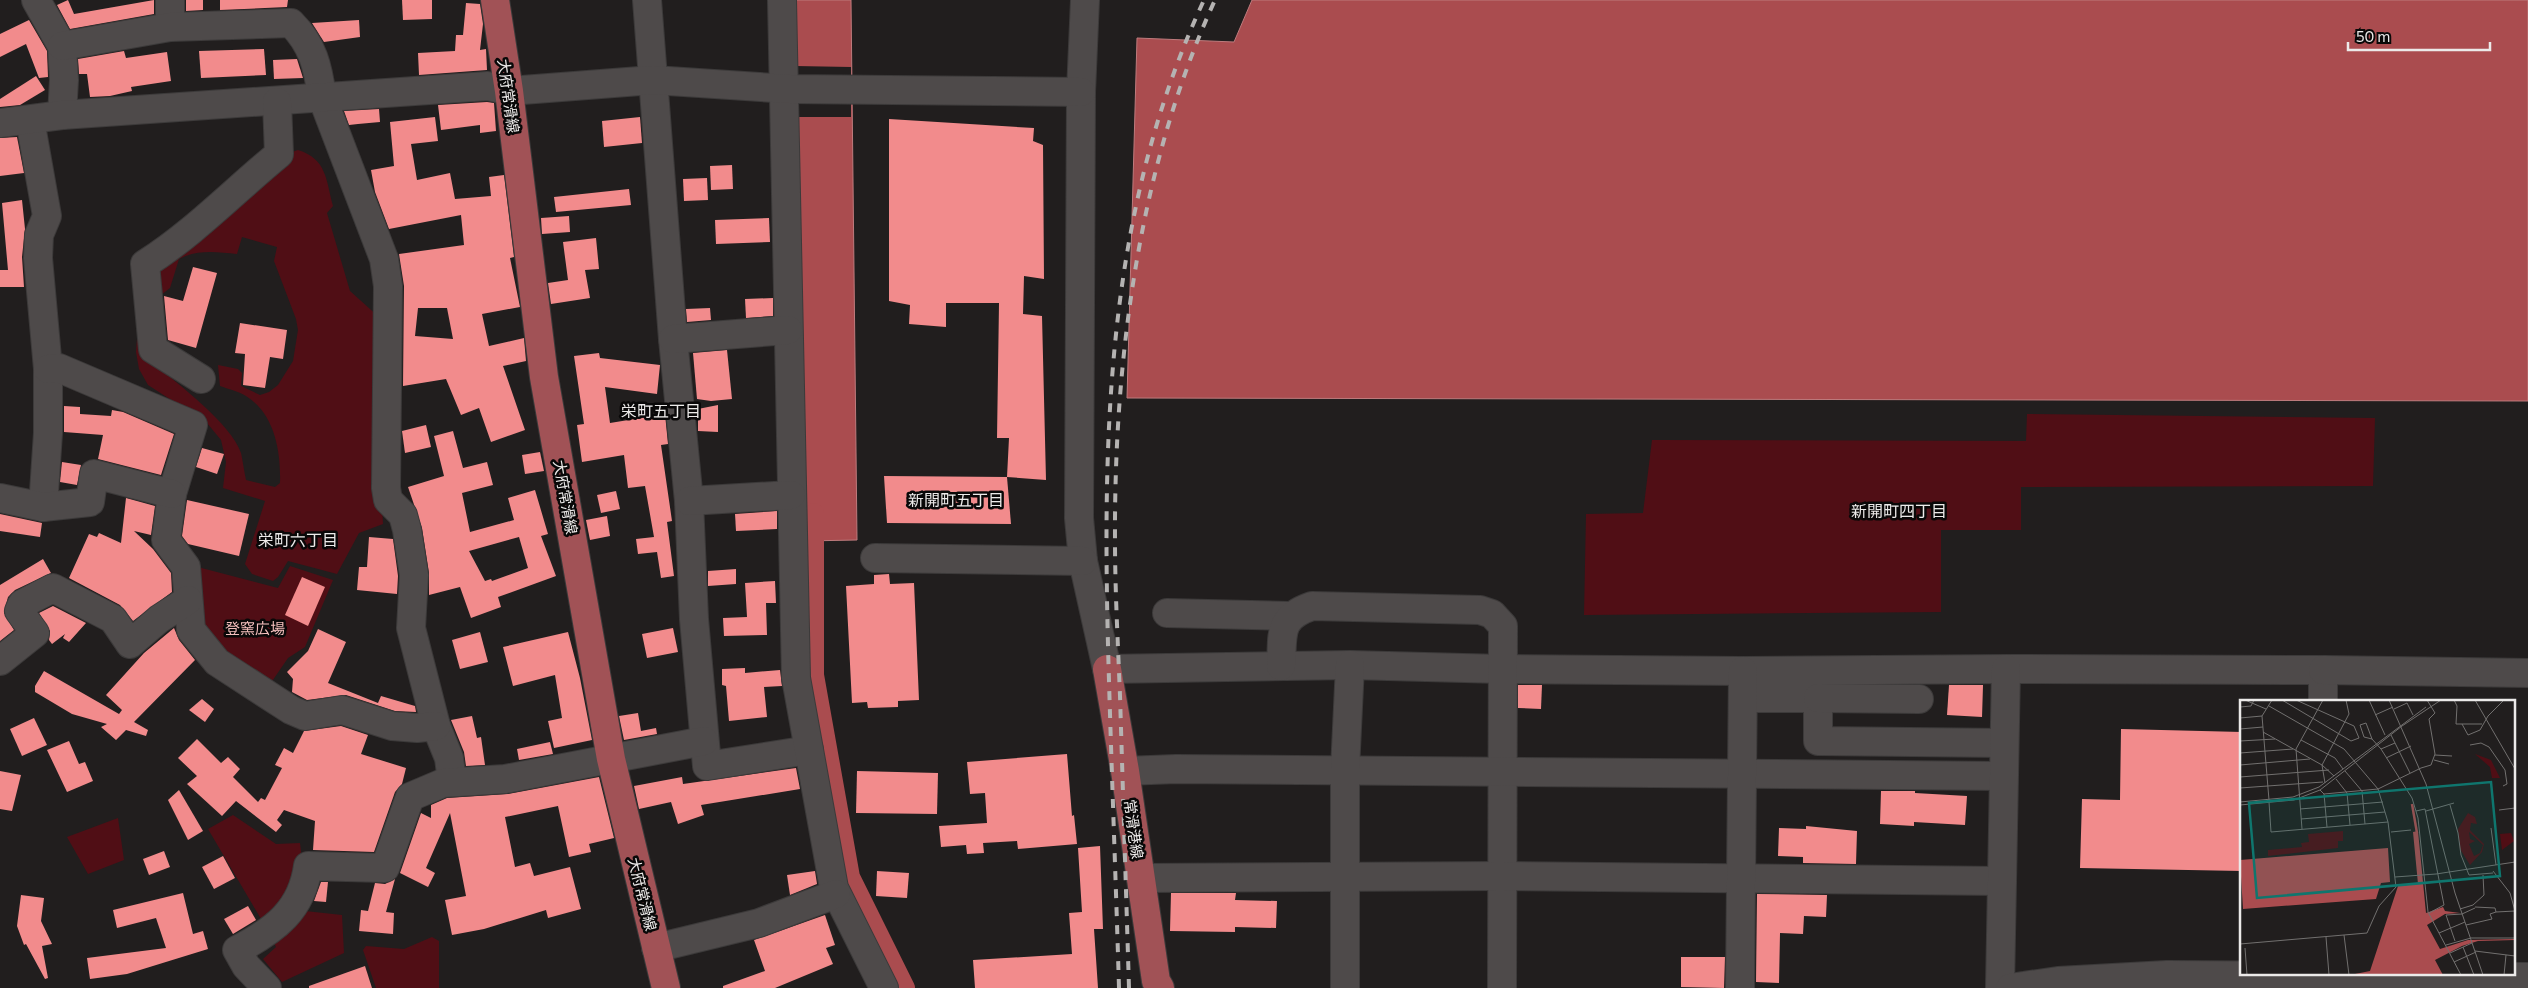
<svg xmlns="http://www.w3.org/2000/svg" width="2528" height="988" font-family="Commissioner,'Noto Sans JP',sans-serif">
<rect width="100%" height="100%" fill="#211e1e"/>
<g fill="#500e15" fill-rule="evenodd">
<path d="M298 150C327 159 326 180 333 206L327 213 350 291 380 318 381 486 383 524 359 533 337 574 288 561 278 577 273 581 252 574 245 564 265 501 223 488 226 462 221 440 207 423 148 385 139 369 136 352 138 325 159 267 286 154ZM242 237 277 247 274 261 296 319 298 330 293 361 278 385 269 392 260 395 241 386 242 373 238 369 218 365 220 386C228 389 238 391 246 396 275 414 281 452 280 483L275 487 246 480C244 471 243 462 241 453 231 423 178 385 154 363L161 295 170 288 179 259C198 249 217 252 237 254Z"/>
<polygon points="2027,414 2375,418 2373,486 2021,487 2021,530 1941,530 1941,612 1584,615 1586,514 1643,513 1652,440 2026,441"/>
<polygon points="190,565 278,588 290,566 333,580 305,647 288,658 266,690 202,641"/>
<polygon points="233,815 276,844 300,843 303,868 302,880 264,924 208,829"/>
<polygon points="118,818 124,860 88,874 67,837"/>
<polygon points="296,910 342,915 344,953 282,982 263,959 276,947 269,932"/>
<polygon points="432,937 439,941 439,988 376,988 363,950 366,946 404,949"/>
</g>
<g fill="#aa4c4f" stroke="#be7b7d">
<polygon points="794,0 851,0 857,540 804,541"/>
<polygon points="1252,0 2528,0 2528,401 1127,398 1137,38 1234,42"/>
</g>
<polygon fill="#211e1e" points="795,66 851,67 851,117 795,117"/>
<g fill="none" stroke-linecap="round" stroke-linejoin="round">
<polyline stroke="#aa4c4f" stroke-width="20" points="814,513 814,675 850,877 905,988"/>
</g>
<g fill="#f28b8c" fill-rule="evenodd">
<polygon points="68,0 74,14 154,0 154,14 70,29 57,5"/>
<polygon points="186,0 203,0 203,10 186,11"/>
<polygon points="220,0 288,0 287,7 220,10"/>
<polygon points="402,0 432,0 432,19 403,20"/>
<polygon points="466,3 480,4 483,24 480,50 486,49 487,70 419,75 418,53 455,51 456,35 463,35"/>
<polygon points="29,20 47,51 48,77 39,78 26,44 0,57 0,34"/>
<polygon points="359,20 360,37 324,42 312,23"/>
<polygon points="264,49 266,75 201,78 199,51"/>
<polygon points="124,51 126,58 167,52 171,81 131,87 132,91 110,96 90,97 87,74 79,74 78,59"/>
<polygon points="297,59 303,78 274,79 273,60"/>
<polygon points="36,76 45,90 20,105 0,107 0,99"/>
<polygon points="487,102 494,103 496,131 480,133 480,125 441,130 438,105"/>
<polygon points="379,109 380,122 358,124 349,125 344,111"/>
<path d="M435 117 438 141 411 144 417 180 450 173 455 199 491 196 489 177 504 175 514 257 510 258 520 307 482 314 489 346 524 338 526 361 503 366 525 430 491 442 479 408 461 415 446 379 403 386 404 286 399 254 464 245 461 215 389 229 375 192 371 170 394 166 390 122ZM418 308H447L453 339 415 336Z"/>
<polygon points="640,117 642,143 604,147 602,121"/>
<polygon points="889,119 1034,128 1033,141 1043,145 1044,279 1024,276 1023,314 1042,316 1046,480 1007,477 1009,438 997,438 999,303 946,303 946,327 909,324 910,305 889,301"/>
<polygon points="17,137 24,173 0,176 0,138"/>
<polygon points="732,165 733,189 711,190 710,166"/>
<polygon points="707,178 708,200 684,201 683,179"/>
<polygon points="629,189 631,205 556,212 554,197"/>
<polygon points="22,200 25,229 22,257 24,287 0,287 0,270 8,270 2,203"/>
<polygon points="569,216 570,232 542,234 541,218"/>
<polygon points="769,218 770,242 716,244 715,220"/>
<polygon points="596,238 599,269 585,270 590,298 551,304 548,283 568,280 563,242"/>
<polygon points="193,267 217,273 196,348 168,340 164,296 183,301"/>
<polygon points="773,298 773,316 746,318 745,299"/>
<polygon points="710,308 711,320 687,322 686,309"/>
<polygon points="240,323 287,330 283,359 270,357 265,388 243,385 245,354 235,353"/>
<polygon points="727,350 732,399 711,401 697,399 693,353"/>
<polygon points="599,353 600,358 660,365 657,394 605,387 610,423 665,414 668,444 661,445 672,521 667,522 674,576 661,578 657,552 638,554 636,539 654,537 645,486 628,488 624,455 582,462 577,425 584,424 574,356"/>
<polygon points="718,405 718,432 698,431 698,409"/>
<polygon points="64,406 80,407 80,414 111,416 112,410 123,412 174,434 161,475 98,459 103,435 64,432"/>
<polygon points="426,425 431,447 405,453 402,431"/>
<path d="M453 431 463 468 487 462 493 485 462 493 470 532 514 520 508 498 535 490 548 534 541 536 556 576 498 597 501 607 471 618 460 587 429 595V573L422 528 408 487 444 476 434 436ZM519 537 528 568 492 581 491 579 485 581 469 551Z"/>
<polygon points="202,448 224,454 217,474 196,467"/>
<polygon points="540,452 544,471 525,474 522,455"/>
<polygon points="62,462 81,465 77,485 60,482"/>
<polygon points="884,476 1007,477 1011,524 887,523"/>
<polygon points="616,491 620,509 601,513 597,495"/>
<polygon points="126,498 155,506 151,535 134,531 153,549 171,573 172,592 133,621 120,605 69,578 89,534 97,537 99,533 121,543"/>
<polygon points="187,500 249,514 239,556 188,544 182,536"/>
<polygon points="777,511 777,529 736,531 735,514"/>
<polygon points="0,514 42,523 40,537 0,531"/>
<polygon points="607,516 610,536 590,540 586,520"/>
<polygon points="369,537 393,539 398,576 397,594 357,590 359,567 367,567"/>
<polygon points="43,559 51,573 15,590 8,597 4,613 14,630 0,641 0,585"/>
<polygon points="736,569 736,584 708,586 708,571"/>
<polygon points="889,574 890,584 914,583 919,700 898,701 898,707 868,708 867,702 852,703 846,586 874,584 874,575"/>
<polygon points="302,577 325,587 308,626 285,615"/>
<polygon points="775,581 776,603 766,603 767,635 724,636 723,618 747,617 745,583"/>
<polygon points="53,606 86,623 69,642 63,638 65,634 52,644 49,640 50,631 39,613"/>
<polygon points="174,628 179,640 195,660 134,722 148,730 146,736 126,730 116,740 101,727 107,724 72,714 35,692 35,686 44,671 119,714 122,710 106,695 144,653"/>
<polygon points="673,628 678,652 647,658 642,634"/>
<polygon points="318,629 346,642 328,683 378,703 381,696 415,706 416,712 395,711 346,695 307,700 292,692 293,679 287,672 308,651"/>
<polygon points="480,632 488,662 460,669 452,640"/>
<polygon points="568,632 580,678 592,740 554,748 548,721 562,718 555,675 513,686 503,647"/>
<polygon points="745,668 745,673 780,670 782,686 764,687 767,717 729,721 726,686 722,685 722,669"/>
<polygon points="1518,685 1542,685 1541,709 1518,708"/>
<polygon points="1949,685 1983,685 1982,717 1947,715"/>
<polygon points="202,699 214,709 205,722 189,710"/>
<polygon points="638,713 641,731 656,728 657,734 624,740 619,716"/>
<polygon points="472,716 477,738 481,737 485,765 466,766 464,752 451,720"/>
<polygon points="34,718 47,745 22,756 10,729"/>
<polygon points="341,726 368,735 361,754 406,768 402,784 395,792 374,852 313,850 315,821 284,810 277,820 282,825 276,832 236,801 222,816 187,784 197,776 178,758 197,739 221,763 228,757 240,769 233,777 258,802 261,798 265,800 282,768 275,765 284,748 293,753 304,731"/>
<polygon points="2121,729 2242,732 2242,871 2080,868 2082,799 2120,800"/>
<polygon points="69,741 79,764 85,762 93,781 67,792 47,750"/>
<polygon points="550,742 553,754 519,760 517,749"/>
<polygon points="1067,754 1072,816 1074,815 1077,844 1018,849 1017,841 983,843 984,853 967,854 966,845 941,847 939,826 987,823 985,793 970,794 967,762"/>
<polygon points="796,768 800,789 701,805 704,815 678,824 671,802 639,809 634,786 682,777 683,784"/>
<polygon points="0,771 21,775 12,811 0,809"/>
<polygon points="857,771 938,773 937,814 856,813"/>
<polygon points="599,777 614,838 589,844 591,852 569,857 558,806 505,817 515,867 530,863 534,876 570,867 581,909 548,918 546,910 484,929 452,935 445,900 466,896 450,813 426,868 435,873 428,887 400,873 421,813 431,818 431,805 447,798 508,794"/>
<polygon points="179,790 203,831 188,840 168,800"/>
<polygon points="1881,791 1915,791 1915,793 1967,796 1965,825 1914,822 1914,826 1880,824"/>
<polygon points="1806,826 1857,831 1856,864 1803,863 1803,857 1778,856 1779,828 1806,829"/>
<polygon points="1100,846 1103,929 1094,929 1098,988 975,988 973,960 1072,954 1069,913 1082,912 1078,848"/>
<polygon points="164,851 170,867 149,875 143,859"/>
<polygon points="223,856 235,878 214,889 202,867"/>
<polygon points="815,871 817,884 790,895 787,875"/>
<polygon points="877,871 909,873 907,898 876,896"/>
<polygon points="395,879 386,912 394,913 393,934 359,931 361,910 368,911 375,883 385,884"/>
<polygon points="321,882 328,882 326,902 314,901"/>
<polygon points="183,893 193,934 203,931 208,949 127,974 90,979 87,958 166,948 156,918 117,928 113,910"/>
<polygon points="1171,893 1236,893 1235,900 1277,901 1276,928 1235,927 1235,932 1170,931"/>
<polygon points="1757,894 1827,895 1826,917 1804,916 1803,934 1780,933 1779,983 1756,982"/>
<polygon points="21,895 44,898 41,921 52,944 42,946 48,978 45,979 26,944 24,945 17,926"/>
<polygon points="248,906 256,920 233,934 224,919"/>
<polygon points="825,915 835,945 826,948 833,964 775,988 723,988 723,986 765,971 754,940"/>
<polygon points="1681,957 1725,957 1724,988 1681,987"/>
<polygon points="365,966 372,988 309,988 309,986"/>
</g>
<g fill="none" stroke-linecap="round" stroke-linejoin="round">
<g stroke="#3c3a3a" stroke-width="30">
<g id="minor">
<polyline points="36,0 62,46 64,80 62,115"/>
<polyline points="170,0 170,27"/>
<polyline points="647,0 673,339 689,501 694,619 707,766 809,750"/>
<polyline points="782,0 796,678 834,888 884,988"/>
<polyline points="1085,0 1081,92 1079,518 1083,561 1107,669 1350,665 1502,669 1743,671 2006,669 2323,670 2323,702"/>
<path d="M62 46 170 27 291 23C313 45 318 67 322 97L384 259 388 286 386 488 388 500 403 515 407 530 414 575 411 628 436 726 449 758 452 781"/>
<polyline points="30,120 47,216 39,235 38,258 48,369 48,433 43,507"/>
<polyline points="0,123 62,115 488,86 509,91 653,80 790,89 1081,92"/>
<polyline points="673,339 788,330"/>
<polyline points="48,369 59,368 193,425 172,494 166,540 186,567 191,630 217,662 291,710 305,716 342,710 392,726 417,728 436,726"/>
<path d="M201 379 153 349 145 264C194 233 235 190 279 154L277 102"/>
<polyline points="0,498 43,507 90,502 94,474 172,494"/>
<polyline points="689,501 791,495"/>
<polyline points="875,558 1083,561"/>
<polyline points="1167,613 1290,616"/>
<polyline points="0,661 35,633 19,611 22,604 53,588 113,619 130,644 159,619 188,600"/>
<path d="M1281 666C1283 634 1277 618 1312 606L1480 610 1492 614 1503 626 1502 988"/>
<polyline points="2323,670 2528,673"/>
<polyline points="1743,698 1818,698 1818,741 2004,743"/>
<polyline points="1818,698 1919,699"/>
<polyline points="1125,771 1176,769 2003,776"/>
<polyline points="1141,878 1501,876 2001,881"/>
<polyline points="656,948 759,923 836,894"/>
<path d="M267 988 246 966 237 950C275 930 302 910 308 866L385 868 410 797 443 783 505 779 704 741"/>
<polyline points="1345,988 1345,770 1350,665"/>
<polyline points="1740,988 1743,671"/>
<polyline points="2000,988 2006,669"/>
<polyline points="2010,988 2058,981 2167,975 2528,977"/>
</g>
</g>
<g stroke="#3c3a3a" stroke-width="30">
<g id="major">
<polyline points="495,0 509,91 544,377 611,759 666,988"/>
<polyline points="1107,669 1125,771 1156,981 1160,988"/>
</g>
</g>
<use href="#minor" stroke="#4e4a4a" stroke-width="28"/>
<use href="#major" stroke="#a15256" stroke-width="28"/>
<g stroke="#b5b3b2" stroke-width="4" stroke-dasharray="9 9" stroke-linecap="butt">
<path d="M1119 988C1116 886 1112 783 1109 681 1102 447 1103 217 1204 0"/>
<path d="M1129 988C1126 891 1123 793 1120 696 1118 644 1115 592 1115 540 1114 360 1139 165 1215 0"/>
</g>
</g>
<g text-anchor="middle" dominant-baseline="central" stroke-width="5" stroke-linejoin="round" paint-order="stroke">
<g font-size="15" fill="#eceae9" stroke="#090808">
<text transform="translate(509 96) rotate(82)">大府常滑線</text>
<text transform="translate(566 497) rotate(80)">大府常滑線</text>
<text transform="translate(1134 829) rotate(82)">常滑港線</text>
<text transform="translate(643 894) rotate(76)">大府常滑線</text>
</g>
<g font-size="15" fill="#f4bfbd" stroke="#090808">
<text x="255" y="628">登窯広場</text>
</g>
<g font-size="16" fill="#eceae9" stroke="#090808">
<text x="661" y="410">栄町五丁目</text>
<text x="956" y="499">新開町五丁目</text>
<text x="1899" y="510">新開町四丁目</text>
<text x="298" y="539">栄町六丁目</text>
</g>
</g>
<g transform="translate(2240 700)">
<rect width="275" height="275" fill="#211e1e"/>
<path d="M235 54 251 60 260 78H252L250 67ZM228 113 235 117 237 124 231 123 230 130 244 144 242 152 230 165 220 149 218 129ZM229 132 243 145 240 153 234 156 229 144 235 141 230 139ZM103 131V141H98V148L28 156V150L62 147 61 143 69 142 68 134ZM271 133 274 141 262 150 260 134Z" fill="#500e15" fill-rule="evenodd"/>
<path d="M178 131 186 213 203 207 205 211 220 213 205 214 187 225 200 249 228 240 275 239V240L238 241 222 246 195 260 203 275H110L130 271 158 186 178 184 173 132ZM148 148 150 182 141 183 136 199 3 209 0 160Z" fill="#aa4c4f"/>
<path fill="none" stroke="#aa4c4f" stroke-width="2.5" d="M172 104 177 133"/>
<path fill="none" stroke="#72706f" stroke-width="1" d="M5 0 26 9M42 0 111 41 119 38 114 26 56 0M129 0 145 35M149 0 186 84 215 193 243 275M214 0 217 6 216 24H242M235 0 275 69M29 6 104 49 138 89 84 94 80 90M0 7 11 6 14 0M154 9 167 3 173 15M135 15 153 7M0 18 22 16M222 24 228 35 240 30 248 16 264 0M0 29 23 27M23 32 82 65 94 76M151 35 170 73M132 39 126 23 120 25 124 37 132 39 141 49 172 98 178 118 188 212 221 275M61 40 95 58 103 69M0 41 35 39M230 45 241 43 249 47 265 70 267 84 263 86M141 49 155 43M0 53 53 49M195 55 212 56M146 58 171 46M194 60 209 64M0 65 70 59M181 68 191 65 195 54 189 19 195 13 187 0M105 71 122 91 125 124M0 77 89 70M96 79 107 93 110 125M85 83 82 65 109 14 106 0M0 88 83 82M84 94 87 127M29 100 22 16 32 0M0 102 53 97 79 87 186 7M0 105 54 100 80 90 162 26 201 0M210 105 218 133 221 155 229 175 253 173M60 109 143 102M259 110 275 108M176 111 185 109 204 205 189 213M186 111 214 103M61 119 145 112M148 122 138 89 181 68M251 128 256 165M62 129 56 49 83 0M151 132 171 130M253 171 270 193 275 211M155 177 196 174 275 162M235 207 255 208 256 212M220 209 233 205 244 195 243 175M226 225 252 219 250 214 256 212 275 211M199 233 225 222M104 235 109 275M86 237 89 275M215 241 206 215 222 214 235 208M0 244 127 233 139 206 156 187 148 122 31 132 29 102M206 245 231 238H275M223 247 234 275M5 248 7 275M235 251 275 256M210 253 232 243M214 262 236 252M264 275 266 255"/>
<path fill="#0f766e" fill-opacity="0.15" stroke="#0f766e" stroke-width="2.5" d="M251 82 260 176 17 198 9 103Z"/>
<rect width="275" height="275" fill="none" stroke="#eceae9" stroke-width="2.5"/>
</g>
<path d="M2348 42v8h142v-8" fill="none" stroke="#eceae9" stroke-width="2.5"/>
<text x="2356" y="42" font-size="15" fill="#eceae9" stroke="#090808" stroke-width="4" paint-order="stroke">50 m</text>
</svg>
